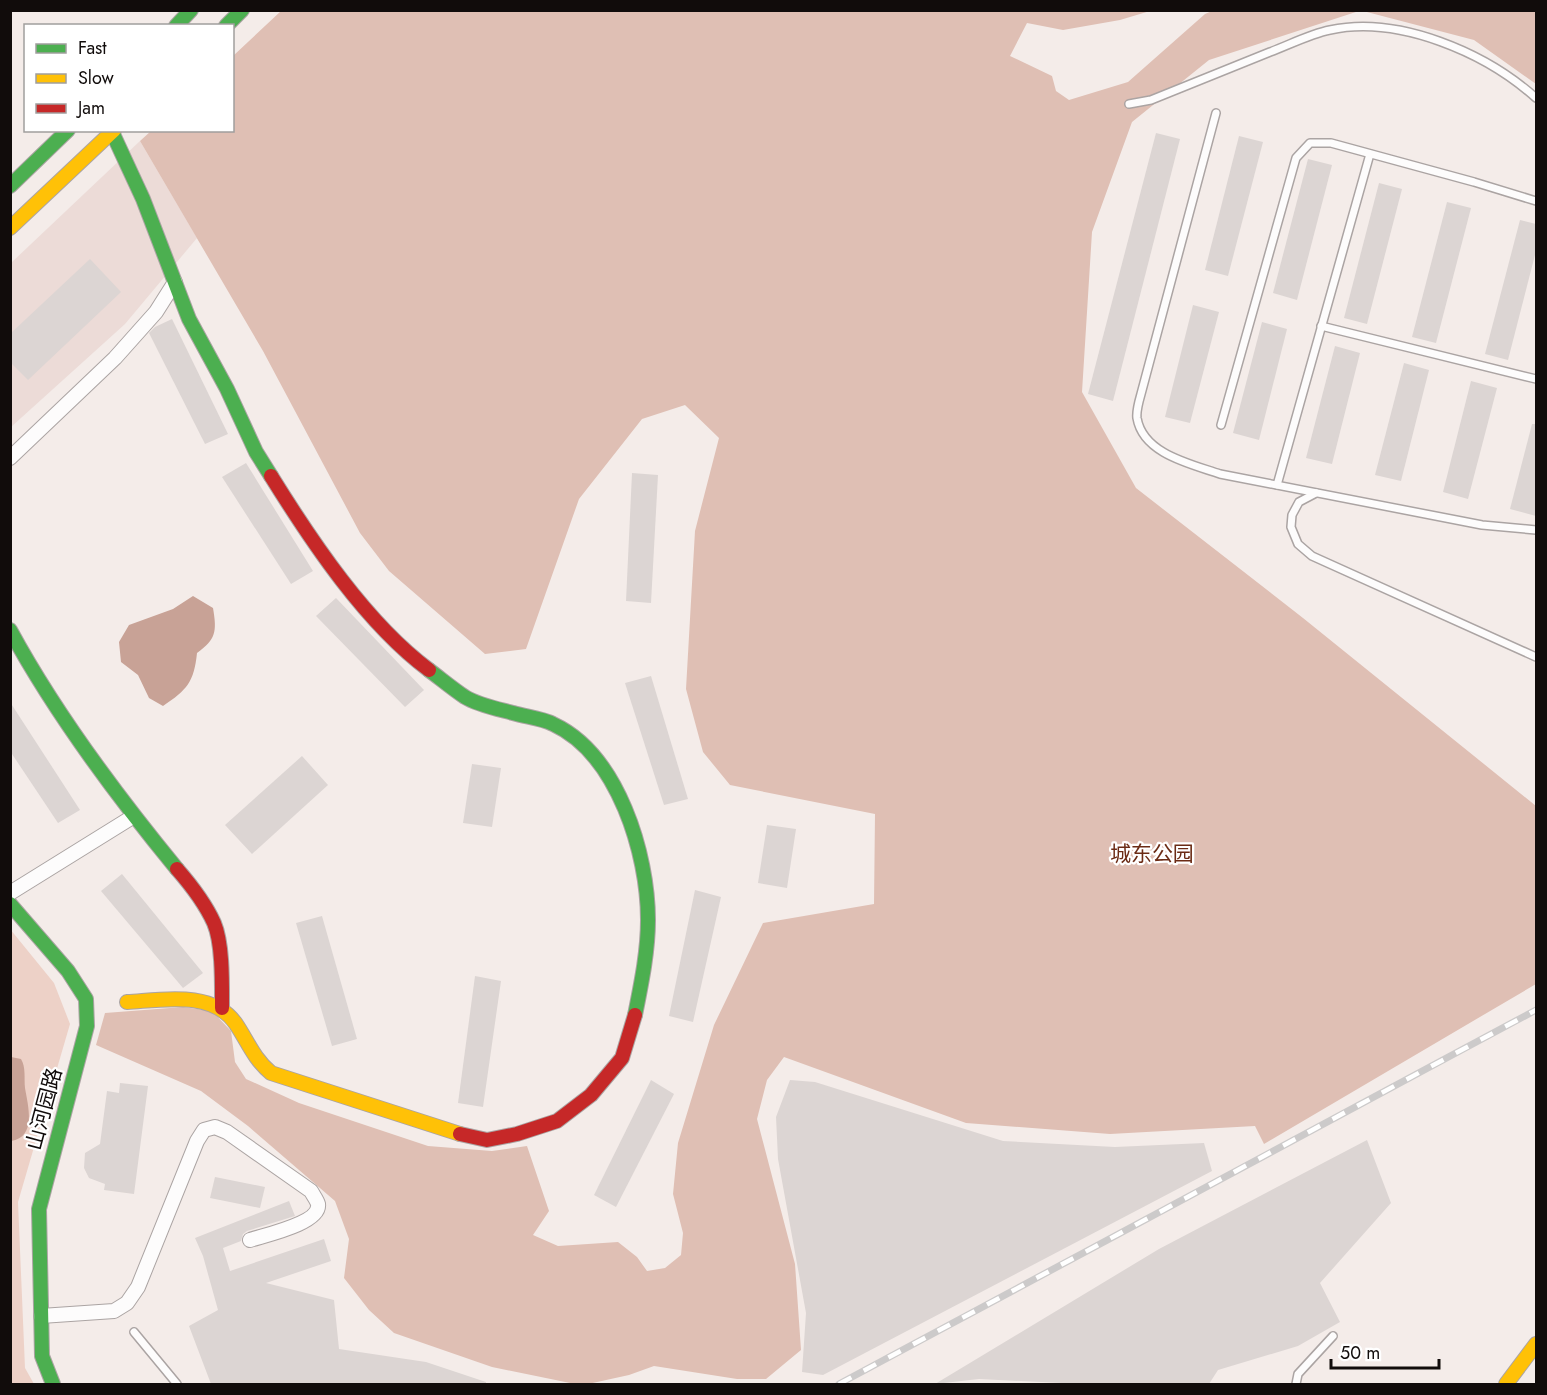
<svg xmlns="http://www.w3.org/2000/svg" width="1547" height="1395" font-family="Jost,'Noto Sans SC',sans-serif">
<rect width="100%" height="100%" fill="#f4ece9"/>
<polygon fill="#ecdbd7" points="140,141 197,238 125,324 11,427 11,263"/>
<polygon fill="#edd1c7" points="10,929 54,983 70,1024 18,1202 25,1368 34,1384 11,1384"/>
<g fill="#dfbfb4">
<polygon points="281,11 1150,11 1120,20 1063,30 1027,23 1010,56 1052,76 1056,91 1069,100 1128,82 1205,14 1212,11 1359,11 1209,60 1132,122 1092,232 1082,392 1136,488 1303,618 1536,806 1536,984 1264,1144 1255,1126 1110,1134 966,1123 784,1057 767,1080 757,1119 795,1264 801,1350 766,1379 737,1379 654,1366 629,1375 588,1384 575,1384 492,1367 394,1333 369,1310 344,1278 349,1239 335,1201 248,1126 201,1091 96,1045 105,1013 183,1007 212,1011 231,1031 235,1062 246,1079 299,1103 428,1146 492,1151 527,1146 549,1211 533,1235 558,1246 618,1242 637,1257 647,1271 665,1268 681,1255 683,1233 673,1194 678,1143 714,1025 763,923 874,904 875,814 730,785 703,752 686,689 695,531 719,438 685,405 642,419 579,499 526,649 485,654 389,571 360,533 263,351 140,141 151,131 232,130 233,56"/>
<polygon points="1363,11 1536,11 1536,84 1474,40"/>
</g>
<g fill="#c8a296">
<path d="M193 596 213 608C217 632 216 639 197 653 194 682 187 690 163 706L149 698 138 675 121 662 119 642 129 625 173 609Z"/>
<path d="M11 1057 21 1059C26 1067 24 1078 25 1088 28 1106 37 1137 11 1141Z"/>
</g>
<g fill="#dcd5d3">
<polygon points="1156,133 1180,139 1113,401 1088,394"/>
<polygon points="1239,136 1263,142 1228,276 1205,270"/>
<polygon points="1308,159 1332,165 1297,300 1273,293"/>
<polygon points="1379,183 1402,189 1367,324 1344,318"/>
<polygon points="1447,202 1471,208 1436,343 1412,337"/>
<polygon points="1520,220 1536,224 1536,251 1508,360 1485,354"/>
<polygon points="90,259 121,292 28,380 10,362 10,334"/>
<polygon points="1193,305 1219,312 1190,423 1165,417"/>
<polygon points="172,319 228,434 205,444 149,333 155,327"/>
<polygon points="1262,322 1287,329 1259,440 1233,433"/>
<polygon points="1335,346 1360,353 1332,464 1306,458"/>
<polygon points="1404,363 1429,370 1401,481 1375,475"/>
<polygon points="1471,381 1497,388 1468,499 1443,492"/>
<polygon points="1532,424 1536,424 1536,516 1510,509"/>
<polygon points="246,463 313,571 291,584 222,477"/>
<polygon points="632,473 658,475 651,603 626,601"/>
<polygon points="336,598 424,690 405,707 316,616"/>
<polygon points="651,676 688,799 664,805 625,683"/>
<polygon points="10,702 80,810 58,823 10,751"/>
<polygon points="302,756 328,785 252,854 225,825"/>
<polygon points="472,764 501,768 492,827 463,823"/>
<polygon points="767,825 796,829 787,888 758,883"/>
<polygon points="122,874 203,973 183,988 101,891"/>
<polygon points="695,890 721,897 693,1022 669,1016"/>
<polygon points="322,916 357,1039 332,1046 296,923"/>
<polygon points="475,976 501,981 483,1107 458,1103"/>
<polygon points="651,1080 674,1094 616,1207 594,1195"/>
<polygon points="790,1080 815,1082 1003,1141 1115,1147 1204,1143 1212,1171 823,1375 802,1372 806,1313 778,1159 776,1117"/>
<polygon points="120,1083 148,1086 134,1194 104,1190 105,1184 89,1178 84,1168 85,1153 100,1144 107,1091 119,1093"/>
<polygon points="1367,1140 1391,1203 1320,1283 1340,1322 1298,1346 1218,1370 1209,1384 1082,1384 979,1379 935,1384 1159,1249"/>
<polygon points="215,1177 265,1187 260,1208 210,1198"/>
<polygon points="289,1201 295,1216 247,1231 243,1234 241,1241 223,1248 230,1271 324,1239 331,1261 266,1283 334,1300 339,1349 426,1362 486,1382 486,1384 211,1384 189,1326 218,1310 203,1256 195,1238"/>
</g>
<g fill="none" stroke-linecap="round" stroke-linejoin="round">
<g stroke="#aba4a3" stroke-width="10">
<g id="lane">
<path d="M1129 104 1151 100C1190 84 1230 68 1270 52 1289 45 1310 34 1330 30 1399 15 1486 53 1536 98"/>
<path d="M1216 113 1141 394C1139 401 1136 411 1137 418 1143 454 1191 464 1220 474L1482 525 1536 530"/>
<polyline points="1321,326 1536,379"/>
<polyline points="1221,425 1296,158 1310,143 1331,143 1474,182 1536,201"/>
<polyline points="1277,485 1370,154"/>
<polyline points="1316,493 1299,502 1292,515 1291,527 1298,544 1312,556 1536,657"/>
<polyline points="134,1332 177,1384"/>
<polyline points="1296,1384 1298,1374 1333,1336"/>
</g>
</g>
<g stroke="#aba4a3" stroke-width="16">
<g id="street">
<polyline points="10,458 115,358 156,312 175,282"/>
<polyline points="10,893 134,816"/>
<path d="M41 1316 114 1311 127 1303 138 1287 197 1141 204 1130 215 1127 227 1132 311 1191C313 1195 317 1200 318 1204 321 1223 265 1235 250 1240"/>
</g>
</g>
<g stroke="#aba4a3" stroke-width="16">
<g id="fast">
<polyline points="176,26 191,10"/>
<polyline points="226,26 242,10"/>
<polyline points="112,132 143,199 189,319 227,389 256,452 271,476"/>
<polyline points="10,186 68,130"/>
<path d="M10 630C55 713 117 796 177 869"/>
<path d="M429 670C441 679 453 689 465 697 478 705 498 709 513 713 526 717 541 718 553 724 618 754 648 854 648 920 648 952 641 985 635 1015"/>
<polyline points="10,904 68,971 86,999 87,1026 39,1209 42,1356 53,1384"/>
</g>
</g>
<g stroke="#aba4a3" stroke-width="16">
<g id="slow">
<polyline points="10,228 114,130"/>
<path d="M127 1002C162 1000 213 990 236 1024 248 1042 254 1059 271 1073L460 1134"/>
<polyline points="1506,1384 1536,1344"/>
</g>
</g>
<g stroke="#aba4a3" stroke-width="16">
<g id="jam">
<path d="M271 476C312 542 366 623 429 670"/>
<path d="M177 869C191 885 205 903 214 923 223 944 222 985 222 1008"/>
<polyline points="460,1134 487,1140 517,1134 557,1121 591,1095 622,1058 635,1015"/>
</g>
</g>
<use href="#lane" stroke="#fdfcfc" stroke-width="7"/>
<use href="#street" stroke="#fdfcfc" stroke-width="14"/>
<use href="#fast" stroke="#4caf50" stroke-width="14"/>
<use href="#slow" stroke="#ffc107" stroke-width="14"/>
<use href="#jam" stroke="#c62828" stroke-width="14"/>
<g stroke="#cccaca" stroke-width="7">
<polyline id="rail" points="839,1384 1536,1010"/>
</g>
<use href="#rail" stroke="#fff" stroke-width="4.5" stroke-dasharray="14" stroke-linecap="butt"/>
</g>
<g text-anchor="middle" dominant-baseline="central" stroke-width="4.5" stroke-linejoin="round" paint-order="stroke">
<g font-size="21" fill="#6b2b15" stroke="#fff">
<text x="1152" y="854">城东公园</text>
</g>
<g font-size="21" fill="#110c0b" stroke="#fff">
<text transform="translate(44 1109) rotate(-75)">山河园路</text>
</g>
</g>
<rect width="1547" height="1395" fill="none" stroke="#110c0b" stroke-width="24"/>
<rect x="24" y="24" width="210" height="108" fill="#ffffff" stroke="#a09e9d" stroke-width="1.5"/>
<rect x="36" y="44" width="30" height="9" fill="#4caf50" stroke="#a09e9d" stroke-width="1.5"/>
<text x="78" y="54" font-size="18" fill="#110c0b">Fast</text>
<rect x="36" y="74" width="30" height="9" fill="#ffc107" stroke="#a09e9d" stroke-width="1.5"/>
<text x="78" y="84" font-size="18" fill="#110c0b">Slow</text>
<rect x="36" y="104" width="30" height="9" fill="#c62828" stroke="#a09e9d" stroke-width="1.5"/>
<text x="78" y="114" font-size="18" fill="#110c0b">Jam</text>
<path d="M1331 1359v9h108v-9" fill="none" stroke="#110c0b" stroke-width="3"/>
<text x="1340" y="1359" font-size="18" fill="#110c0b" stroke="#ffffff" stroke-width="4.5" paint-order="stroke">50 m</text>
</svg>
